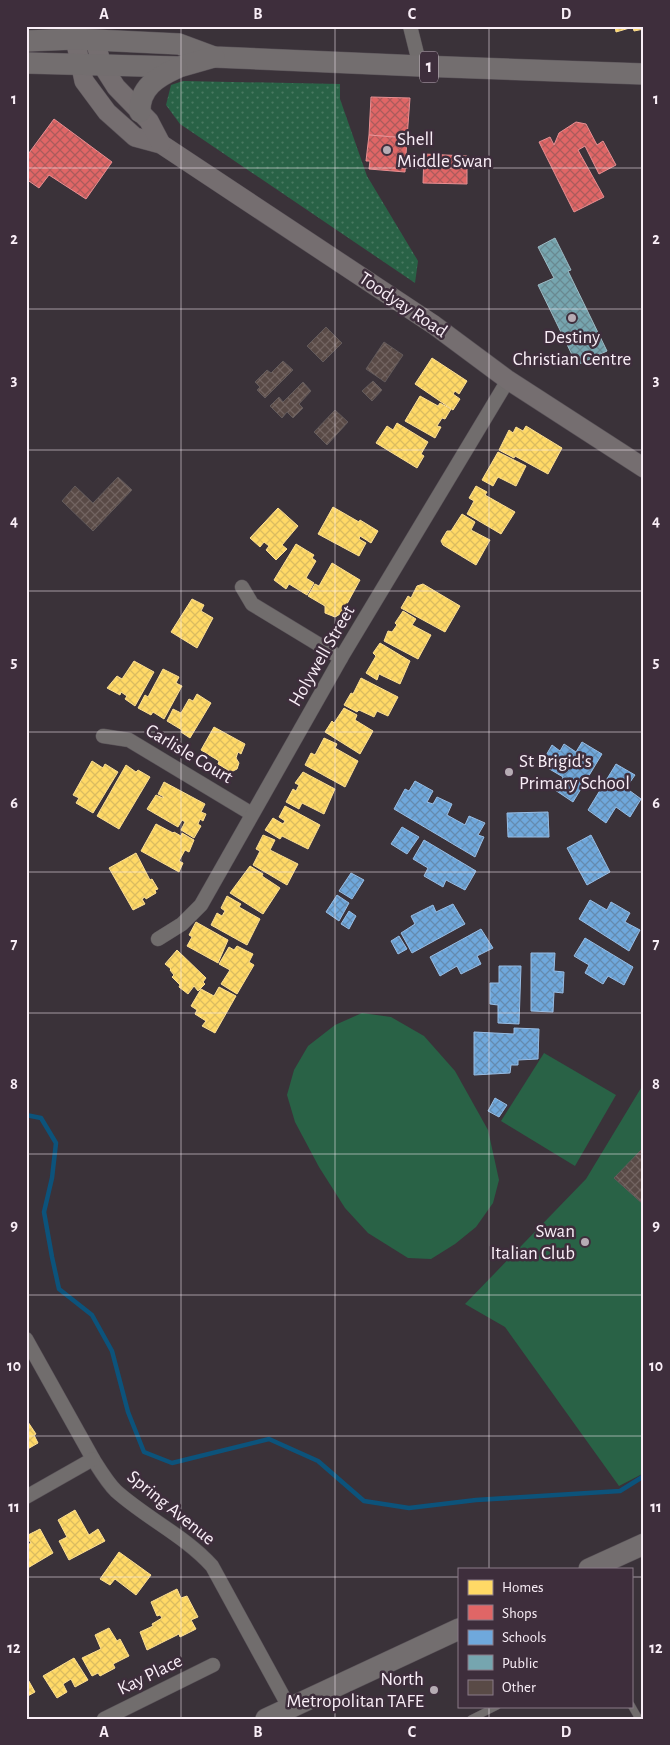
<svg xmlns="http://www.w3.org/2000/svg" width="670" height="1745" font-family="'Alegreya Sans',sans-serif">
<defs>
<pattern id="park-dots" width="8" height="8" patternUnits="userSpaceOnUse" patternTransform="scale(1.25)"><rect width="8" height="8" fill="#296246"/><path d="M2 2h.1M6 6h.1" fill="none" stroke="#497961" stroke-width="1.8" stroke-linecap="round"/></pattern>
<pattern id="homes-cross-hatch" width="8" height="8" patternUnits="userSpaceOnUse" patternTransform="scale(1.25)"><rect width="8" height="8" fill="#ffd966"/><path d="M0 0l8 8M0 8l8-8" fill="none" stroke="#dbbc60"/></pattern>
<pattern id="shops-cross-hatch" width="8" height="8" patternUnits="userSpaceOnUse" patternTransform="scale(1.25)"><rect width="8" height="8" fill="#e06666"/><path d="M0 0l8 8M0 8l8-8" fill="none" stroke="#ac5b5c"/></pattern>
<pattern id="schools-cross-hatch" width="8" height="8" patternUnits="userSpaceOnUse" patternTransform="scale(1.25)"><rect width="8" height="8" fill="#6fa8dc"/><path d="M0 0l8 8M0 8l8-8" fill="none" stroke="#648bb0"/></pattern>
<pattern id="public-cross-hatch" width="8" height="8" patternUnits="userSpaceOnUse" patternTransform="scale(1.25)"><rect width="8" height="8" fill="#76a5af"/><path d="M0 0l8 8M0 8l8-8" fill="none" stroke="#698991"/></pattern>
<pattern id="building-cross-hatch" width="8" height="8" patternUnits="userSpaceOnUse" patternTransform="scale(1.25)"><rect width="8" height="8" fill="#594a46"/><path d="M0 0l8 8M0 8l8-8" fill="none" stroke="#726461"/></pattern>
</defs>
<rect width="100%" height="100%" fill="#3a3239"/>
<polygon fill="url(#park-dots)" points="183,81 340,84 340,99 367,176 418,261 415,283 180,124 166,105 171,85"/>
<g fill="#296246">
<polygon points="362,1013 391,1017 424,1036 455,1071 488,1130 499,1180 493,1203 476,1227 455,1244 431,1259 408,1258 368,1233 345,1208 319,1167 295,1122 287,1095 294,1070 308,1046 335,1025"/>
<polygon points="544,1053 616,1095 575,1166 501,1121"/>
<polygon points="644,1083 644,1473 619,1486 505,1327 465,1304 586,1179"/>
</g>
<g fill="url(#homes-cross-hatch)" stroke="#fddf92">
<polygon points="615,26 644,26 644,29 634,31 633,27 616,32"/>
<polygon points="432,358 467,381 459,394 455,391 453,394 460,399 453,410 415,384"/>
<polygon points="420,396 438,406 440,403 451,409 445,419 442,418 437,426 441,427 435,438 405,421"/>
<polygon points="397,423 428,442 421,454 424,456 417,468 376,443 387,426 393,430"/>
<polygon points="526,426 562,448 548,474 515,456 514,458 499,450 509,430 513,433 516,427 523,431"/>
<polygon points="498,452 526,466 516,486 498,477 493,486 482,480"/>
<polygon points="476,486 487,492 485,495 515,512 501,534 467,514 474,501 469,498"/>
<polygon points="333,507 359,522 360,520 378,531 371,543 360,536 359,539 366,543 359,556 318,534"/>
<polygon points="278,508 298,526 282,545 287,549 276,560 266,550 269,546 264,542 260,547 250,538"/>
<polygon points="462,514 475,522 471,530 490,540 476,565 443,545 441,541 447,531 451,531"/>
<polygon points="296,544 314,555 312,558 316,561 306,578 314,583 307,595 289,584 286,589 274,580"/>
<polygon points="332,563 360,580 342,613 335,617 325,613 325,606 308,596 315,584 319,586"/>
<polygon points="423,584 460,606 445,632 401,608 408,596 411,598 417,586"/>
<polygon points="192,599 204,605 201,611 213,618 197,648 171,632"/>
<polygon points="403,611 416,619 412,625 431,635 418,659 384,641 388,631 392,632 397,625 395,623"/>
<polygon points="380,643 410,661 400,684 379,674 377,680 366,673 376,656 373,653"/>
<polygon points="134,661 154,672 135,706 125,699 127,696 121,692 120,695 107,688 117,676 122,679"/>
<polygon points="163,669 179,677 176,683 182,686 164,719 153,712 151,715 138,708 145,695 148,697"/>
<polygon points="361,678 398,697 388,716 377,711 374,717 359,710 357,712 344,705 351,693 353,694"/>
<polygon points="197,694 211,703 190,738 181,732 182,730 167,721 173,709 181,713 189,699 193,701"/>
<polygon points="344,708 357,715 355,720 373,731 360,754 325,732 332,721 334,723"/>
<polygon points="214,727 245,744 241,754 238,752 236,758 239,763 237,769 231,772 218,764 219,761 201,750"/>
<polygon points="324,738 337,744 335,748 358,761 345,787 305,765 311,753 315,755"/>
<polygon points="92,761 103,768 105,764 118,772 93,813 76,803 79,798 73,795"/>
<polygon points="126,765 136,772 138,770 150,777 119,829 97,816"/>
<polygon points="303,772 335,789 324,814 302,803 299,809 286,802 293,789 296,791 299,785 295,783"/>
<polygon points="164,782 205,804 201,812 206,814 203,821 200,819 198,824 201,826 194,838 181,830 185,822 182,820 178,827 147,809 156,795 163,798 164,797 158,794"/>
<polygon points="285,806 320,825 308,849 282,836 280,839 265,830 273,818 283,824 285,821 279,817"/>
<polygon points="156,824 173,833 174,832 181,836 182,833 194,840 189,852 185,850 179,861 183,863 179,872 141,851"/>
<polygon points="263,835 275,840 270,850 298,864 287,885 253,865 260,851 256,849"/>
<polygon points="136,853 150,880 152,879 158,889 155,890 156,893 146,899 145,897 142,899 145,904 133,910 109,868"/>
<polygon points="250,866 263,874 262,876 280,888 263,914 230,893"/>
<polygon points="227,896 241,904 239,907 260,919 247,945 211,925 217,913 222,916 225,911 221,908"/>
<polygon points="196,922 228,940 218,963 187,946 192,937 189,935"/>
<polygon points="237,946 253,954 249,962 254,965 237,994 221,984 230,970 219,964 229,947 234,950"/>
<polygon points="177,950 206,978 203,982 205,984 198,991 194,986 188,994 179,987 180,985 172,977 174,975 170,970 171,969 165,964"/>
<polygon points="219,987 236,996 215,1033 202,1026 206,1021 195,1014 197,1010 191,1006 201,989 214,996"/>
<polygon points="26,1419 36,1434 34,1435 38,1443 26,1450"/>
<polygon points="75,1510 89,1535 98,1529 105,1541 69,1560 59,1541 67,1537 58,1520"/>
<polygon points="40,1529 53,1553 26,1569 26,1546 31,1543 26,1536"/>
<polygon points="119,1552 151,1575 136,1595 115,1579 110,1585 100,1579"/>
<polygon points="177,1589 181,1598 187,1596 198,1617 191,1620 196,1629 180,1637 179,1634 147,1650 140,1632 153,1626 152,1624 162,1618 160,1615 157,1616 151,1602"/>
<polygon points="109,1628 117,1641 120,1639 129,1656 113,1664 115,1668 100,1676 98,1673 92,1676 82,1658 101,1649 95,1635"/>
<polygon points="74,1658 88,1680 75,1687 71,1679 63,1684 67,1692 57,1698 43,1676"/>
<polygon points="26,1676 35,1692 26,1697"/>
</g>
<g fill="url(#shops-cross-hatch)" stroke="#e88f92">
<polygon points="371,97 410,98 407,138 369,135"/>
<polygon points="54,119 112,162 86,199 49,175 39,188 26,179 26,157"/>
<polygon points="576,122 586,124 597,145 603,141 616,165 599,174 585,146 578,150 604,197 574,212 539,142 550,137 554,145 559,133"/>
<polygon points="369,135 407,138 405,172 369,169 370,161 366,161"/>
<polygon points="424,154 467,156 467,184 423,183"/>
</g>
<g fill="url(#schools-cross-hatch)" stroke="#98bde4">
<polygon points="582,742 602,754 573,802 555,790 563,777 541,764 552,745 560,751 564,744 576,752"/>
<polygon points="616,764 635,775 626,788 641,799 630,817 616,807 606,823 588,810"/>
<polygon points="415,781 433,791 427,802 433,804 437,797 452,804 447,815 465,825 469,816 485,823 478,835 484,837 475,857 394,809 405,789 409,791"/>
<polygon points="548,812 549,837 508,837 507,813"/>
<polygon points="402,827 419,837 407,854 391,844"/>
<polygon points="591,835 610,872 587,885 567,848"/>
<polygon points="424,840 476,871 465,890 446,880 443,887 424,876 428,868 413,859"/>
<polygon points="351,873 364,880 352,899 339,891"/>
<polygon points="337,895 349,903 339,921 326,912"/>
<polygon points="590,900 607,910 611,902 630,913 625,922 640,930 629,951 579,919"/>
<polygon points="453,904 465,924 412,953 401,933 415,924 411,916 433,905 436,912"/>
<polygon points="349,911 356,916 349,929 341,924"/>
<polygon points="481,929 493,948 477,956 481,964 461,974 457,966 440,976 430,957"/>
<polygon points="399,936 407,949 398,954 391,941"/>
<polygon points="585,938 633,967 624,985 608,976 603,984 585,973 589,965 574,956"/>
<polygon points="531,953 555,953 554,971 564,972 563,993 554,992 553,1012 531,1011"/>
<polygon points="499,966 521,966 519,1024 498,1023 498,1005 490,1004 490,983 499,983"/>
<polygon points="514,1028 539,1029 538,1059 518,1060 518,1065 511,1065 510,1073 474,1075 474,1032 514,1034"/>
<polygon points="495,1098 507,1105 499,1117 488,1111"/>
</g>
<polygon fill="url(#public-cross-hatch)" stroke="#9dbbc5" points="555,238 571,270 568,271 607,351 577,365 538,285 554,278 538,247"/>
<g fill="none" stroke-linecap="round" stroke-linejoin="round">
<polyline stroke="#0c537b" stroke-width="4.5" points="26,1115 41,1118 56,1143 52,1178 44,1212 52,1257 59,1289 92,1315 112,1351 128,1412 144,1452 172,1463 269,1439 318,1461 364,1501 409,1508 476,1500 620,1491 644,1476"/>
</g>
<g fill="url(#building-cross-hatch)" stroke="#625a5b">
<polygon points="326,327 342,343 323,362 307,346"/>
<polygon points="384,342 403,355 385,382 366,369"/>
<polygon points="283,361 293,370 265,398 257,390 260,387 255,382 267,370 271,373"/>
<polygon points="373,381 382,390 372,401 362,391"/>
<polygon points="303,382 311,391 299,404 303,408 293,418 287,412 282,418 270,406 279,397 283,402"/>
<polygon points="335,410 348,422 327,445 314,432"/>
<polygon points="118,477 132,490 93,531 62,501 75,486 93,503"/>
<polygon points="644,1147 644,1205 614,1178"/>
</g>
<g fill="none" stroke-linecap="round" stroke-linejoin="round">
<g stroke="#585157" stroke-width="8">
<g id="lane">
<polyline points="631,1705 639,1719"/>
<polyline points="471,1719 497,1706"/>
</g>
</g>
<g stroke="#585157" stroke-width="15">
<g id="street">
<polyline points="410,26 420,66"/>
<polyline points="242,587 252,604 341,658"/>
<polyline points="103,736 129,740 252,814"/>
<polyline points="158,939 182,924 201,905 341,658 508,380"/>
<path d="M26 1339 93 1459C100 1470 107 1482 116 1491 146 1518 185 1536 212 1566L289 1707"/>
<polyline points="26,1497 93,1459"/>
<polyline points="104,1719 213,1665"/>
</g>
</g>
<g stroke="#585157" stroke-width="20">
<g id="secondary">
<polyline points="75,39 84,81 107,112 135,137 161,144 434,325 508,380 644,468"/>
<polyline points="95,41 102,65 116,87 149,121 161,144"/>
</g>
</g>
<g stroke="#585157" stroke-width="22">
<g id="primary">
<polyline points="26,41 75,39 179,44 214,57 420,66 644,74"/>
<polyline points="26,63 179,67 214,57"/>
<path d="M140 112C139 88 157 77 177 68"/>
<polyline points="589,1569 644,1544"/>
<polyline points="266,1719 459,1629"/>
</g>
</g>
<use href="#lane" stroke="#716d6d" stroke-width="7"/>
<use href="#street" stroke="#716d6d" stroke-width="14"/>
<use href="#secondary" stroke="#756e70" stroke-width="19"/>
<use href="#primary" stroke="#736e6f" stroke-width="21"/>
</g>
<path fill="none" stroke="#f9eef7" stroke-width="1" stroke-opacity="0.55" d="M181 26V1719M335 26V1719M489 26V1569M26 168H644M26 309H644M26 450H644M26 591H644M26 732H644M26 872H644M26 1013H644M26 1154H644M26 1295H644M26 1436H644M26 1577H459M631 1577H644M489 1706V1719"/>
<g fill="#b6acb4" stroke="#3e2e3c" stroke-width="2">
<circle cx="387" cy="150" r="5"/>
<circle cx="572" cy="318" r="5"/>
<circle cx="509" cy="772" r="5"/>
<circle cx="585" cy="1242" r="5"/>
<circle cx="434" cy="1690" r="5"/>
</g>
<g text-anchor="middle" dominant-baseline="central" stroke-width="5" stroke-linejoin="round" paint-order="stroke">
<rect fill="#3e2e3c" stroke="#c1b4bf" stroke-width="1" x="420" y="51.5" width="18" height="31" rx="4"/>
<g font-size="18" font-weight="bold" fill="#f9eef7">
<text x="429" y="67">1</text>
</g>
<g font-size="19" fill="#f9eef7" stroke="#3e2e3c" text-anchor="start">
<text x="397" y="139">Shell<tspan x="397" dy="22">Middle Swan</tspan></text>
<text x="572" y="337" text-anchor="middle">Destiny<tspan x="572" dy="22">Christian Centre</tspan></text>
<text x="519" y="761">St Brigid's<tspan x="519" dy="22">Primary School</tspan></text>
<text x="575" y="1231" text-anchor="end">Swan<tspan x="575" dy="22">Italian Club</tspan></text>
<text x="424" y="1679" text-anchor="end">North<tspan x="424" dy="22">Metropolitan TAFE</tspan></text>
</g>
<g font-size="19" fill="#f9eef7" stroke="#3e2e3c">
<text transform="translate(403 305) rotate(34)">Toodyay Road</text>
<text transform="translate(322 656) rotate(-60)">Holywell Street</text>
<text transform="translate(189 754) rotate(31)">Carlisle Court</text>
<text transform="translate(171 1508) rotate(39)">Spring Avenue</text>
<text transform="translate(150 1675) rotate(-26)">Kay Place</text>
</g>
</g>
<rect width="670" height="1745" fill="none" stroke="#3e2e3c" stroke-width="55"/>
<rect x="458" y="1568" width="175" height="140" fill="#3e2e3c" stroke="#897b87"/>
<rect x="468" y="1580" width="25" height="15" fill="#ffd966" stroke="#897b87"/>
<text x="502" y="1592" font-size="15" fill="#f9eef7">Homes</text>
<rect x="468" y="1605" width="25" height="15" fill="#e06666" stroke="#897b87"/>
<text x="502" y="1618" font-size="15" fill="#f9eef7">Shops</text>
<rect x="468" y="1630" width="25" height="15" fill="#6fa8dc" stroke="#897b87"/>
<text x="502" y="1642" font-size="15" fill="#f9eef7">Schools</text>
<rect x="468" y="1655" width="25" height="15" fill="#76a5af" stroke="#897b87"/>
<text x="502" y="1668" font-size="15" fill="#f9eef7">Public</text>
<rect x="468" y="1680" width="25" height="15" fill="#594a46" stroke="#897b87"/>
<text x="502" y="1692" font-size="15" fill="#f9eef7">Other</text>
<rect x="28" y="28" width="614" height="1690" fill="none" stroke="#f9eef7" stroke-width="2"/>
<g font-size="16" text-anchor="middle" font-weight="bold" fill="#f9eef7">
<text x="104" y="19">A</text>
<text x="258" y="19">B</text>
<text x="412" y="19">C</text>
<text x="566" y="19">D</text>
<text x="14" y="104">1</text>
<text x="656" y="104">1</text>
<text x="14" y="244">2</text>
<text x="656" y="244">2</text>
<text x="14" y="385">3</text>
<text x="656" y="385">3</text>
<text x="14" y="526">4</text>
<text x="656" y="526">4</text>
<text x="14" y="667">5</text>
<text x="656" y="667">5</text>
<text x="14" y="808">6</text>
<text x="656" y="808">6</text>
<text x="14" y="949">7</text>
<text x="656" y="949">7</text>
<text x="14" y="1089">8</text>
<text x="656" y="1089">8</text>
<text x="14" y="1230">9</text>
<text x="656" y="1230">9</text>
<text x="14" y="1371">10</text>
<text x="656" y="1371">10</text>
<text x="14" y="1512">11</text>
<text x="656" y="1512">11</text>
<text x="14" y="1653">12</text>
<text x="656" y="1653">12</text>
<text x="104" y="1737">A</text>
<text x="258" y="1737">B</text>
<text x="412" y="1737">C</text>
<text x="566" y="1737">D</text>
</g>
</svg>
